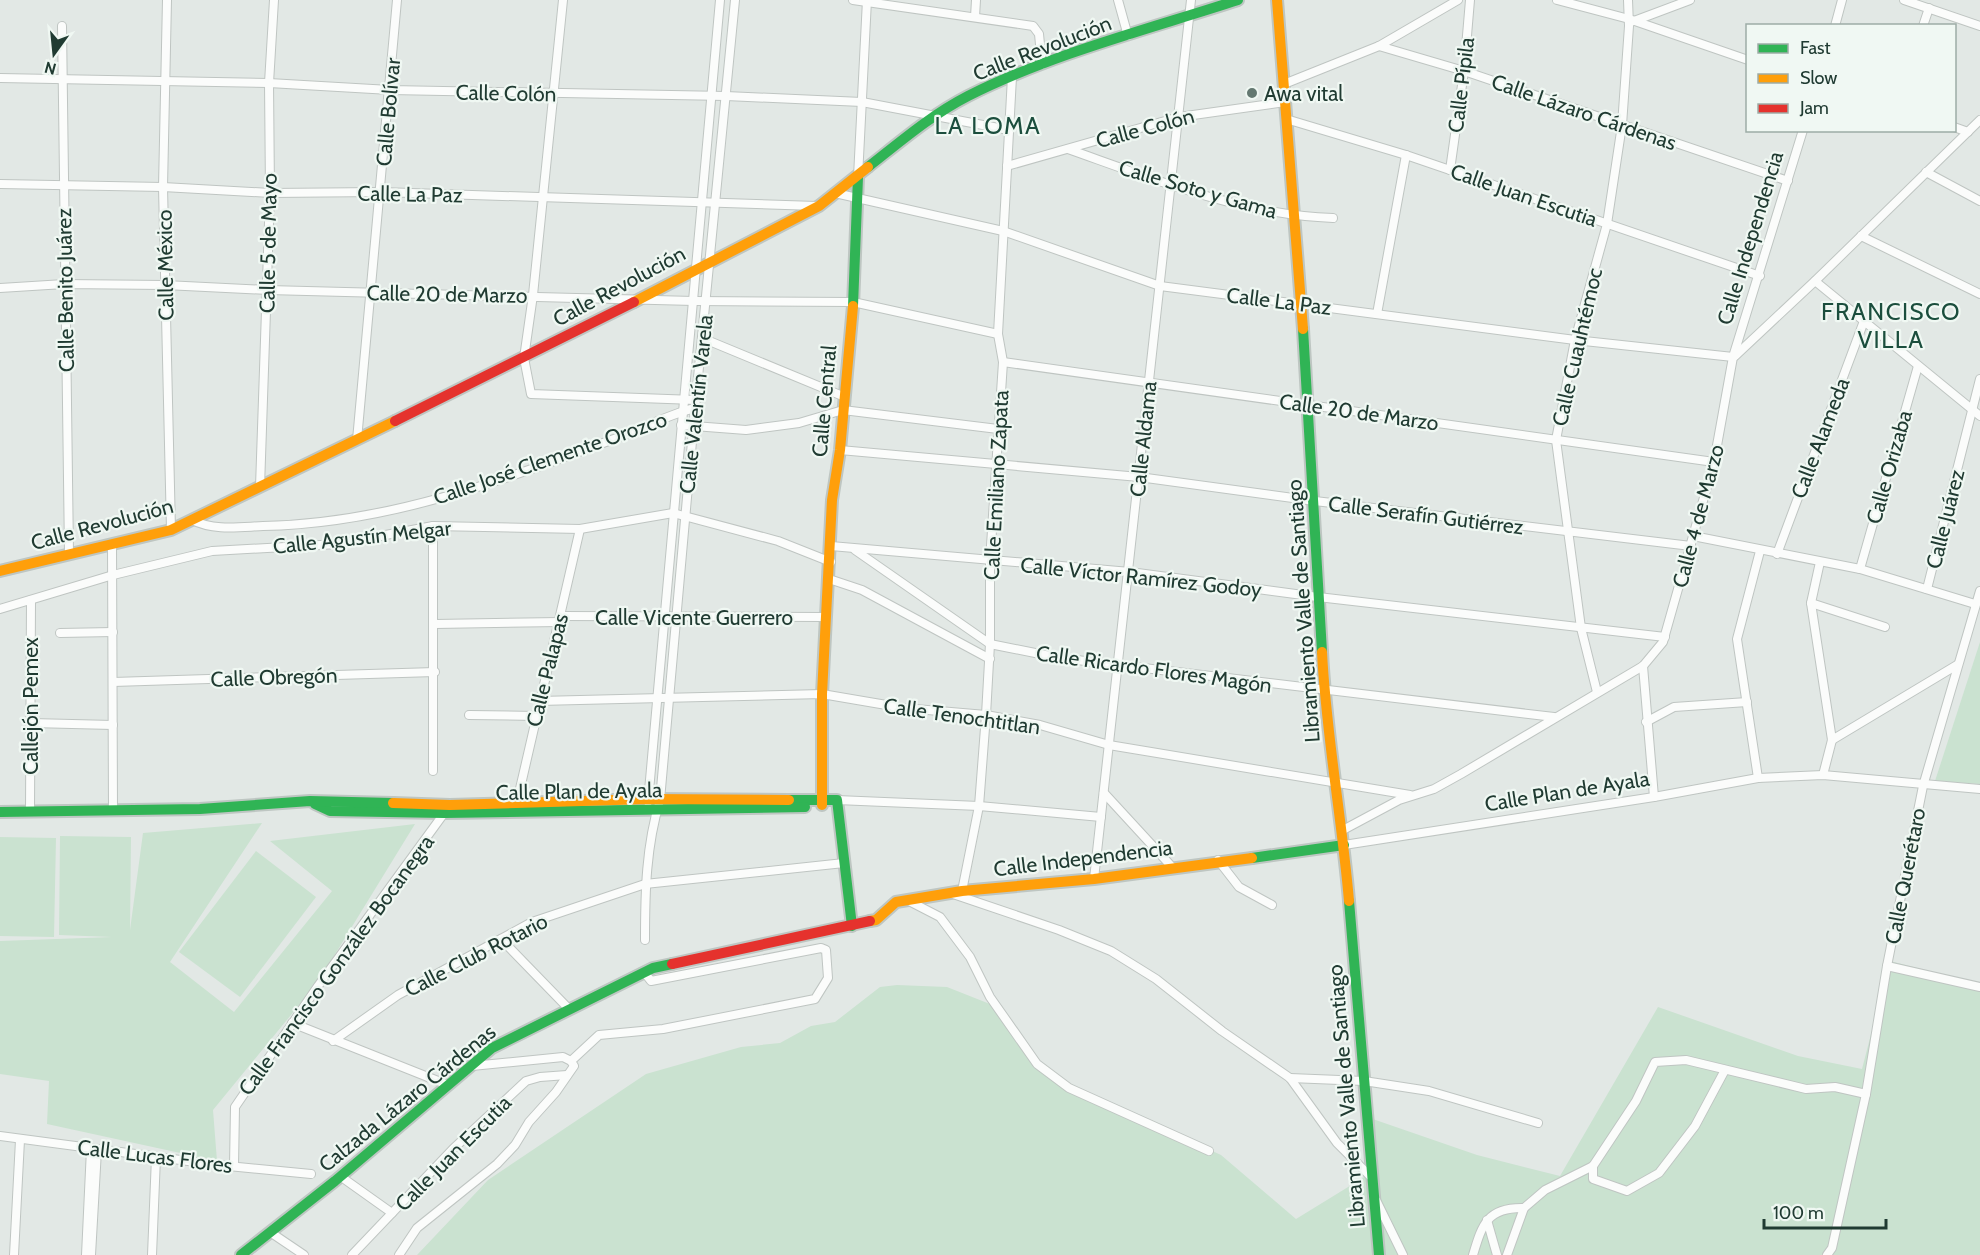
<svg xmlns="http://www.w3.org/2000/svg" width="1980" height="1255" font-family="Cabin,sans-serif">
<rect width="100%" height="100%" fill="#e2e8e5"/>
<g fill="#cae2d0">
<polygon points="1980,642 1980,784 1935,781"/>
<polygon points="262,823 170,962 234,1012 332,891 270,841 415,824 318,982 213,1110 217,1161 47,1124 49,1081 0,1074 0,941 112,937 59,935 60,836 131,837 130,930 143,833"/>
<polygon points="0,837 56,838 54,937 0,936"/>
<polygon points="256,851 316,897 240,997 179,952"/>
<polygon points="1890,961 1980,984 1980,1255 417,1255 488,1180 646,1074 741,1047 780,1043 811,1026 835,1022 880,987 897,985 947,987 1000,1008 1046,1071 1110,1104 1221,1155 1296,1219 1366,1176 1364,1116 1477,1155 1560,1176 1658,1007 1798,1056 1862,1069"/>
</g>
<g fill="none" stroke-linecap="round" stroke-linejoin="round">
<g stroke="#bfc5c2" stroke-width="10">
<g id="street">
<polyline points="167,0 163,187 171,530"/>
<polyline points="563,0 533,295 524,358 531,394 695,400"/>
<polyline points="853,0 1033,26 1039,34 1042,65"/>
<polyline points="1118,0 1128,36"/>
<polyline points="1557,0 1629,19 1748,60"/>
<polyline points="1904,0 1980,26"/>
<polyline points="975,17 976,0"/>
<polyline points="1634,21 1690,0"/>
<polyline points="62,26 69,554"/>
<polyline points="1835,26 1842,0"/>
<polyline points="1923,26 1929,8"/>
<polyline points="1379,46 1464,71 1788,181"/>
<polyline points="0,78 269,83 390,90 726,96 862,102 1009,130"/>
<polyline points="1284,84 1379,46 1458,0"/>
<polyline points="1286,119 1406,155 1760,276"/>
<polyline points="1954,127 1968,132"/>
<path d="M1068 149C1153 179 1242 215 1333 218"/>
<polyline points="1007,166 1179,117 1285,102"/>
<polyline points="1450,170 1464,71 1470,0"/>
<polyline points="1926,172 1980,201"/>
<polyline points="858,177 867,0"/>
<polyline points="0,184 163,187 270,193 381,192 817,206"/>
<polyline points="835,193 1003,231 1160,286 1575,340 1733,357"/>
<polyline points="1861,236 1980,294"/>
<polyline points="1815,281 1980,416"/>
<polyline points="0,288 64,284 165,285 268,290 694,301 853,302 998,334"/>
<polyline points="1377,314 1406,155"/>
<polyline points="702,338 845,397"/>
<polyline points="1735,356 1815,281 1980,120"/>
<polyline points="1003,362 1714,462"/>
<polyline points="681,425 746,430 799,423 843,410 998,429"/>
<polyline points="357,440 397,0"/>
<polyline points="840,450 1139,477 1315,501 1691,546"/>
<polyline points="260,487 270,193 269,83 274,0"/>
<path d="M192 520C214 531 239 527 263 526 385 524 501 481 614 439 641 429 667 415 695 408"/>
<polyline points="433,526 433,771"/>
<polyline points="1693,536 1860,569 1975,604"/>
<polyline points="112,544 113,811"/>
<polyline points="831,546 1130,572 1318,597 1665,637"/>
<polyline points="855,550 990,644 1060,658 1554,717"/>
<polyline points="1777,554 1864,321"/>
<polyline points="1820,562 1811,603 1832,740 1823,775"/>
<polyline points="1860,569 1918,366"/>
<polyline points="829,579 862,590 990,659"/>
<polyline points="1927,589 1980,379"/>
<polyline points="1811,603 1885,627"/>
<polyline points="0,609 113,575 212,551 338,544 433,526 580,529 673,513 778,541 831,562"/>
<polyline points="561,616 826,617"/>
<polyline points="435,624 560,622"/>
<polyline points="60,633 113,632"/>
<polyline points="1643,666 1654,797"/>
<polyline points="113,682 435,672"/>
<polyline points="1597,692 1581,628 1556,440 1575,340 1607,224 1622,125 1629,26 1628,0"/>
<polyline points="539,701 822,694 904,708 986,715 1040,725 1109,745 1410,795"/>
<polyline points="469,715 536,716"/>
<polyline points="1646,722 1674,707 1747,702"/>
<polyline points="31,723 113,725"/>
<polyline points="1832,740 1957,665"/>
<polyline points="1758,778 1737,639 1760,551"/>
<polyline points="1104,793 1173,868"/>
<polyline points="837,800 979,806 1101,817"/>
<polyline points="648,802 720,0"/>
<polyline points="516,806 580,529"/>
<polyline points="30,812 31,600"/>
<polyline points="1343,830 1399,800 1434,789 1461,774 1643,666 1663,642 1714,462 1733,357 1803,130"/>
<polyline points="1344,845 1654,797 1758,778 1823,775 1980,789"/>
<polyline points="1218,860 1239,887 1272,905"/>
<polyline points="1094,879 1191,0"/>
<polyline points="962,891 979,806 986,715 990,644 990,561 1003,362 998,334 1012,77"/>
<polyline points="953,894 1059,930 1111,951 1156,979 1222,1031 1290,1078 1337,1143 1372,1178"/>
<polyline points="907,900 940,917 970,957 990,997 1037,1064 1069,1088 1209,1151"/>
<polyline points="501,939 568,1008"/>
<path d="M645 940C645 892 646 846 660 800L695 408 735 0"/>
<polyline points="1887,966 1980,987"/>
<polyline points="292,1023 448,1085"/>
<polyline points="333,1041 398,995 532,922 645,884 844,863"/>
<polyline points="472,1066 563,1057 571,1061"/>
<polyline points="1290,1078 1364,1081 1429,1091 1538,1123"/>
<polyline points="0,1136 218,1165 311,1174"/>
<polyline points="234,1166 235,1107 318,986 445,812"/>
<polyline points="1593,1166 1593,1179 1627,1191 1659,1173 1695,1126 1725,1070"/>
<polyline points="340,1176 392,1213"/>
<polyline points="1376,1200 1403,1255"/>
<polyline points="1487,1220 1497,1255"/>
<polyline points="270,1232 304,1255"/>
<polyline points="14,1255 20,1140"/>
<polyline points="86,1255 91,1149"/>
<polyline points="91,1255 97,1150"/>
<polyline points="152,1255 156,1157"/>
<polyline points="352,1255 453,1149 526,1081 540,1077 567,1075"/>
<polyline points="399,1255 417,1228 497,1164 515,1145 529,1122 556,1092 574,1066 571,1061 599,1035 663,1029 815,999 828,978 826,950 821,948 651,981 644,972"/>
<path d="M1473 1255C1482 1225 1487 1207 1524 1208L1545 1190 1593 1166 1636 1101 1655 1062 1686 1060 1806 1089 1835 1087 1866 1094"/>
<polyline points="1507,1255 1524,1208"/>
<polyline points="1827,1255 1832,1248 1866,1094 1887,966 1923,786 1980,591"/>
</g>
</g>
<g stroke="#bec6c2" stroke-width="14">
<g id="fast">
<path d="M868 167C900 142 931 115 968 96 1051 54 1149 29 1238 0"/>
<polyline points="853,306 858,177"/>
<polyline points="1303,329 1322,652"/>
<polyline points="789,800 837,800 852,926"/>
<polyline points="315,804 330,811 444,813 805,807"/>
<polyline points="0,812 200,809 310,801 393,803"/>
<polyline points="1252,858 1344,845"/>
<polyline points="1349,901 1379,1255"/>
<polyline points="241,1255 335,1181 492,1048 653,968 672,964"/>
</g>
</g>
<g stroke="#bec6c2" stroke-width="14">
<g id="slow">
<polyline points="1277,0 1303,329"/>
<polyline points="634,302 819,206 868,167"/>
<polyline points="0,571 171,530 395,421"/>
<path d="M1322 652C1326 735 1342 818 1349 901"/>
<polyline points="393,803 450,805 648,799 789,800"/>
<polyline points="822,805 822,694 832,500 840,450 853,306"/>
<polyline points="870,921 876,920 896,902 962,891 1094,879 1252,858"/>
</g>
</g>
<g stroke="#bec6c2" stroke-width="14">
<g id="jam">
<polyline points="395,421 634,302"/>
<polyline points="672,964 870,921"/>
</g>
</g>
<use href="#street" stroke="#fbfcfb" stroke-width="8"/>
<use href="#fast" stroke="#30b455" stroke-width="10"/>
<use href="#slow" stroke="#ff9f0a" stroke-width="10"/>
<use href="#jam" stroke="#e5322d" stroke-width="10"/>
</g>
<circle fill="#647871" stroke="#f0f8f3" stroke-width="2" cx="1252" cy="93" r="6"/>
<g text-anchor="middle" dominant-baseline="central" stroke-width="4.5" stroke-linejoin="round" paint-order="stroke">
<g font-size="21" fill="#203b32" stroke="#f0f8f3">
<text transform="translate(1042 48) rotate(-21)">Calle Revolución</text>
<text transform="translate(1461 85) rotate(-83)">Calle Pípila</text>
<text transform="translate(506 93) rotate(1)">Calle Colón</text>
<text transform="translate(388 112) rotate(-85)">Calle Bolívar</text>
<text transform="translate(1584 112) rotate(19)">Calle Lázaro Cárdenas</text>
<text transform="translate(1145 128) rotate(-15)">Calle Colón</text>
<text transform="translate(1198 189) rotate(16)">Calle Soto y Gama</text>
<text transform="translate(410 194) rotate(1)">Calle La Paz</text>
<text transform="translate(1524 195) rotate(19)">Calle Juan Escutia</text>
<text transform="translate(1750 238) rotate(-73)">Calle Independencia</text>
<text transform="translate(268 243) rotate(-89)">Calle 5 de Mayo</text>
<text transform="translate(165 265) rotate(-91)">Calle México</text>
<text transform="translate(619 286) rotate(-28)">Calle Revolución</text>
<text transform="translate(65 290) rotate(-91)">Calle Benito Juárez</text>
<text transform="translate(447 294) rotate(1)">Calle 20 de Marzo</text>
<text transform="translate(1279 301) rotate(7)">Calle La Paz</text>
<text transform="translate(1577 347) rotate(-77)">Calle Cuauhtémoc</text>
<text transform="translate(824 401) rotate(-85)">Calle Central</text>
<text transform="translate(696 404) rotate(-84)">Calle Valentín Varela</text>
<text transform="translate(1359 412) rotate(8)">Calle 20 de Marzo</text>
<text transform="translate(1820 438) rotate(-69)">Calle Alameda</text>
<text transform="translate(1143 439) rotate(-84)">Calle Aldama</text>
<text transform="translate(550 458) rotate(-19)">Calle José Clemente Orozco</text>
<text transform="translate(1889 467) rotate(-74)">Calle Orizaba</text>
<text transform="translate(996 485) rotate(-87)">Calle Emiliano Zapata</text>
<text transform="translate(1426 515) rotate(7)">Calle Serafín Gutiérrez</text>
<text transform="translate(1698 516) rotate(-75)">Calle 4 de Marzo</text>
<text transform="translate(1945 519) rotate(-76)">Calle Juárez</text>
<text transform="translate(102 524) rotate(-15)">Calle Revolución</text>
<text transform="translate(362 537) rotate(-6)">Calle Agustín Melgar</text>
<text transform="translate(1141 577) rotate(6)">Calle Víctor Ramírez Godoy</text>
<text transform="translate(1303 611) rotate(-94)">Libramiento Valle de Santiago</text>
<text x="694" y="617">Calle Vicente Guerrero</text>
<text transform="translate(1154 669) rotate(8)">Calle Ricardo Flores Magón</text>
<text transform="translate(547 670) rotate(-76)">Calle Palapas</text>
<text transform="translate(274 677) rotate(-2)">Calle Obregón</text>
<text transform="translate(30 706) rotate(-90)">Callejón Pemex</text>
<text transform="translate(962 716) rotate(8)">Calle Tenochtitlan</text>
<text transform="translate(579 791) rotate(-1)">Calle Plan de Ayala</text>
<text transform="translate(1567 791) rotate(-9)">Calle Plan de Ayala</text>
<text transform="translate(1083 858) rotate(-7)">Calle Independencia</text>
<text transform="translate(1905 876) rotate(-79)">Calle Querétaro</text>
<text transform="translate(476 955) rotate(-27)">Calle Club Rotario</text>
<text transform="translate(336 965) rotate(-54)">Calle Francisco González Bocanegra</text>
<text transform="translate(1346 1096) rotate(-95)">Libramiento Valle de Santiago</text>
<text transform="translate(407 1098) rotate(-39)">Calzada Lázaro Cárdenas</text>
<text transform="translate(453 1153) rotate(-45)">Calle Juan Escutia</text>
<text transform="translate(155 1156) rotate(7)">Calle Lucas Flores</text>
</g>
<g font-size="21" fill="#203b32" stroke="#f0f8f3" text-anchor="start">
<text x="1264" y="93">Awa vital</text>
</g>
<g font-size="24" letter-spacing="1.5" fill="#1b4e3d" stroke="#f0f8f3">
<text x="988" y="125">LA LOMA</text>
<text x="1891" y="311">FRANCISCO<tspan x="1891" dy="28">VILLA</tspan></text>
</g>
</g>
<rect x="1746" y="24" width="210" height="108" fill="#f0f8f3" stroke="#9daca6" stroke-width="1.5"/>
<rect x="1758" y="44" width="30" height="9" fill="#30b455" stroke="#9daca6" stroke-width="1.5"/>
<text x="1800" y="54" font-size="18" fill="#203b32">Fast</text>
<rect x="1758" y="74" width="30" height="9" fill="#ff9f0a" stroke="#9daca6" stroke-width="1.5"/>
<text x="1800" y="84" font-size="18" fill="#203b32">Slow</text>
<rect x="1758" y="104" width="30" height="9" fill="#e5322d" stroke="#9daca6" stroke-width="1.5"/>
<text x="1800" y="114" font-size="18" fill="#203b32">Jam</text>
<g transform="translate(54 54) rotate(195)" stroke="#f0f8f3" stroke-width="4.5" paint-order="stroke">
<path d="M0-4.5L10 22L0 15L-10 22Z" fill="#203b32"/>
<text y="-9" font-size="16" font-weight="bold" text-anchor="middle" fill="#203b32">N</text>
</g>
<path d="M1764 1219v9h122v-9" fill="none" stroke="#203b32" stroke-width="3"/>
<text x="1773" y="1219" font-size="18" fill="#203b32" stroke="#f0f8f3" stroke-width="4.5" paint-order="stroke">100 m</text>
</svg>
